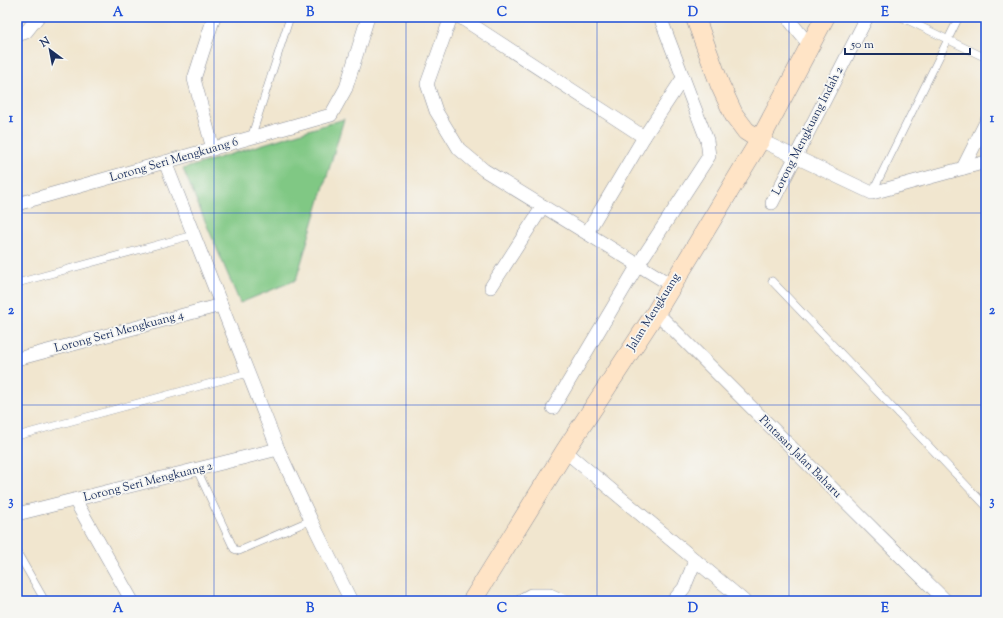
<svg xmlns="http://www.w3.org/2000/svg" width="1003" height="618" font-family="'Sorts Mill Goudy',serif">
<rect width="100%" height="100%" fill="#f6f6f2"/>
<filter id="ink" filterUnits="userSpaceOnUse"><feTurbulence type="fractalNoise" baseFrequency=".025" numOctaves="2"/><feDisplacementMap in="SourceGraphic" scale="8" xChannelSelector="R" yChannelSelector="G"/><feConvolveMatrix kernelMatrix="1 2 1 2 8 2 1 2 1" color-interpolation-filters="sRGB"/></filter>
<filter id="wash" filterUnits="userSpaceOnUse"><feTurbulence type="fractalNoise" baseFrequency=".012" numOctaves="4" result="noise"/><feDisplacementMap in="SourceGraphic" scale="16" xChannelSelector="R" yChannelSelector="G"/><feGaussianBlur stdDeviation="0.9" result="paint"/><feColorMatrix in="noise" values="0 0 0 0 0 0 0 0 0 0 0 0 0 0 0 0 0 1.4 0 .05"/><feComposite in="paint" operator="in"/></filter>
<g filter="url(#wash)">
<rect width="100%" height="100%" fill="#f1e6cf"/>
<polygon fill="#80c884" stroke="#4e7c71" points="344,119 296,280 240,303 183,169"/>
</g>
<g filter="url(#ink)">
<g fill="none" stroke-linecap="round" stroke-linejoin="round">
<g stroke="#868a96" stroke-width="8">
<g id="lane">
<polyline points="901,17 986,58"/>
<polyline points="251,138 290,17"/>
<polyline points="872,193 959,17"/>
<polyline points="772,281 986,506"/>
<polyline points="17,283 193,235"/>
<polyline points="17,436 248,373"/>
<polyline points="197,470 234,549 239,551 311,520"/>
<polyline points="17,552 45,601"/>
</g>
</g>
<g stroke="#868a96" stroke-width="14">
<g id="street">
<polyline points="451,17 427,84 436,111 459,149 484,170 671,285"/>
<polyline points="460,17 644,137"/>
<polyline points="789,17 790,21 810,46"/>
<polyline points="17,35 26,32 38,17"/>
<polyline points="760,140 872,193 986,162"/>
<polyline points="213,149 194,79 214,17"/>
<polyline points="165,162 278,449 311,520 351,601"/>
<polyline points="963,168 986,122"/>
<polyline points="772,203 867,17"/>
<polyline points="17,204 331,115 346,88 368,17"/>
<polyline points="587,233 644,137 683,78"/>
<polyline points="491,287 543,206"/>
<polyline points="656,312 877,533 946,601"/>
<polyline points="17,359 221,305"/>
<polyline points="553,408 638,265 709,156 707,140 660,17"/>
<polyline points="565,451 744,601"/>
<polyline points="75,500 132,601"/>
<polyline points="17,514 278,449"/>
<polyline points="520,601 531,595 550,595 563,601"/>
<polyline points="673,601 684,588 695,561"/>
</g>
</g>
<g stroke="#868a96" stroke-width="20">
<g id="secondary">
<polyline points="695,17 720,85 734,115 746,131 760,140"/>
<polyline points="472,601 565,451 656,312 760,140 825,17"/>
</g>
</g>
<use href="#lane" stroke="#fff" stroke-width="7"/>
<use href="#street" stroke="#fff" stroke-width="13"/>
<use href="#secondary" stroke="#ffe4c6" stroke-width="19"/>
</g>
</g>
<path fill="none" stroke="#1d4ed8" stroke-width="1" stroke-opacity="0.55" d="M214 17V601M406 17V601M597 17V601M789 17V601M17 213H986M17 405H986"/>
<g text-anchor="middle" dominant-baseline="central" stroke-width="3.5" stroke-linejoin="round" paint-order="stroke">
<g font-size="12" fill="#1b2f5e" stroke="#f6f6f2">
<text transform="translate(808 131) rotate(-63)">Lorong Mengkuang Indah 2</text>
<text transform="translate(174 160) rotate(-16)">Lorong Seri Mengkuang 6</text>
<text transform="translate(654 312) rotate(-58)">Jalan Mengkuang</text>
<text transform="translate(119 332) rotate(-15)">Lorong Seri Mengkuang 4</text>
<text transform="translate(800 457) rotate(45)">Pintasan Jalan Baharu</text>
<text transform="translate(148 482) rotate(-14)">Lorong Seri Mengkuang 2</text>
</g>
</g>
<rect width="1003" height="618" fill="none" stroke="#f6f6f2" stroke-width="44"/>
<g transform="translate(50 50) rotate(328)" stroke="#f6f6f2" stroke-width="3" paint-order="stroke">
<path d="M0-3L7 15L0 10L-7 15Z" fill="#1b2f5e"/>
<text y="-6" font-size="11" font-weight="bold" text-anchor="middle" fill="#1b2f5e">N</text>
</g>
<path d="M845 48v6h125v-6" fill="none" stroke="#1b2f5e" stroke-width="2"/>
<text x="851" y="48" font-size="12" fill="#1b2f5e" stroke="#f6f6f2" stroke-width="3" paint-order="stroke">50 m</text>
<rect x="22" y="22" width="959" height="574" fill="none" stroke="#1d4ed8" stroke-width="1.5"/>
<g font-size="13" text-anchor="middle" font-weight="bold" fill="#1d4ed8">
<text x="118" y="16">A</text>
<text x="310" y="16">B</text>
<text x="502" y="16">C</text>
<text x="693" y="16">D</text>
<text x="885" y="16">E</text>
<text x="11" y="122">1</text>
<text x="992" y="122">1</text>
<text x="11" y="314">2</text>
<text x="992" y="314">2</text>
<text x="11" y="505">3</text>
<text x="992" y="505">3</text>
<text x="118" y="612">A</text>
<text x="310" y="612">B</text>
<text x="502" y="612">C</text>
<text x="693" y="612">D</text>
<text x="885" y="612">E</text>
</g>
</svg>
